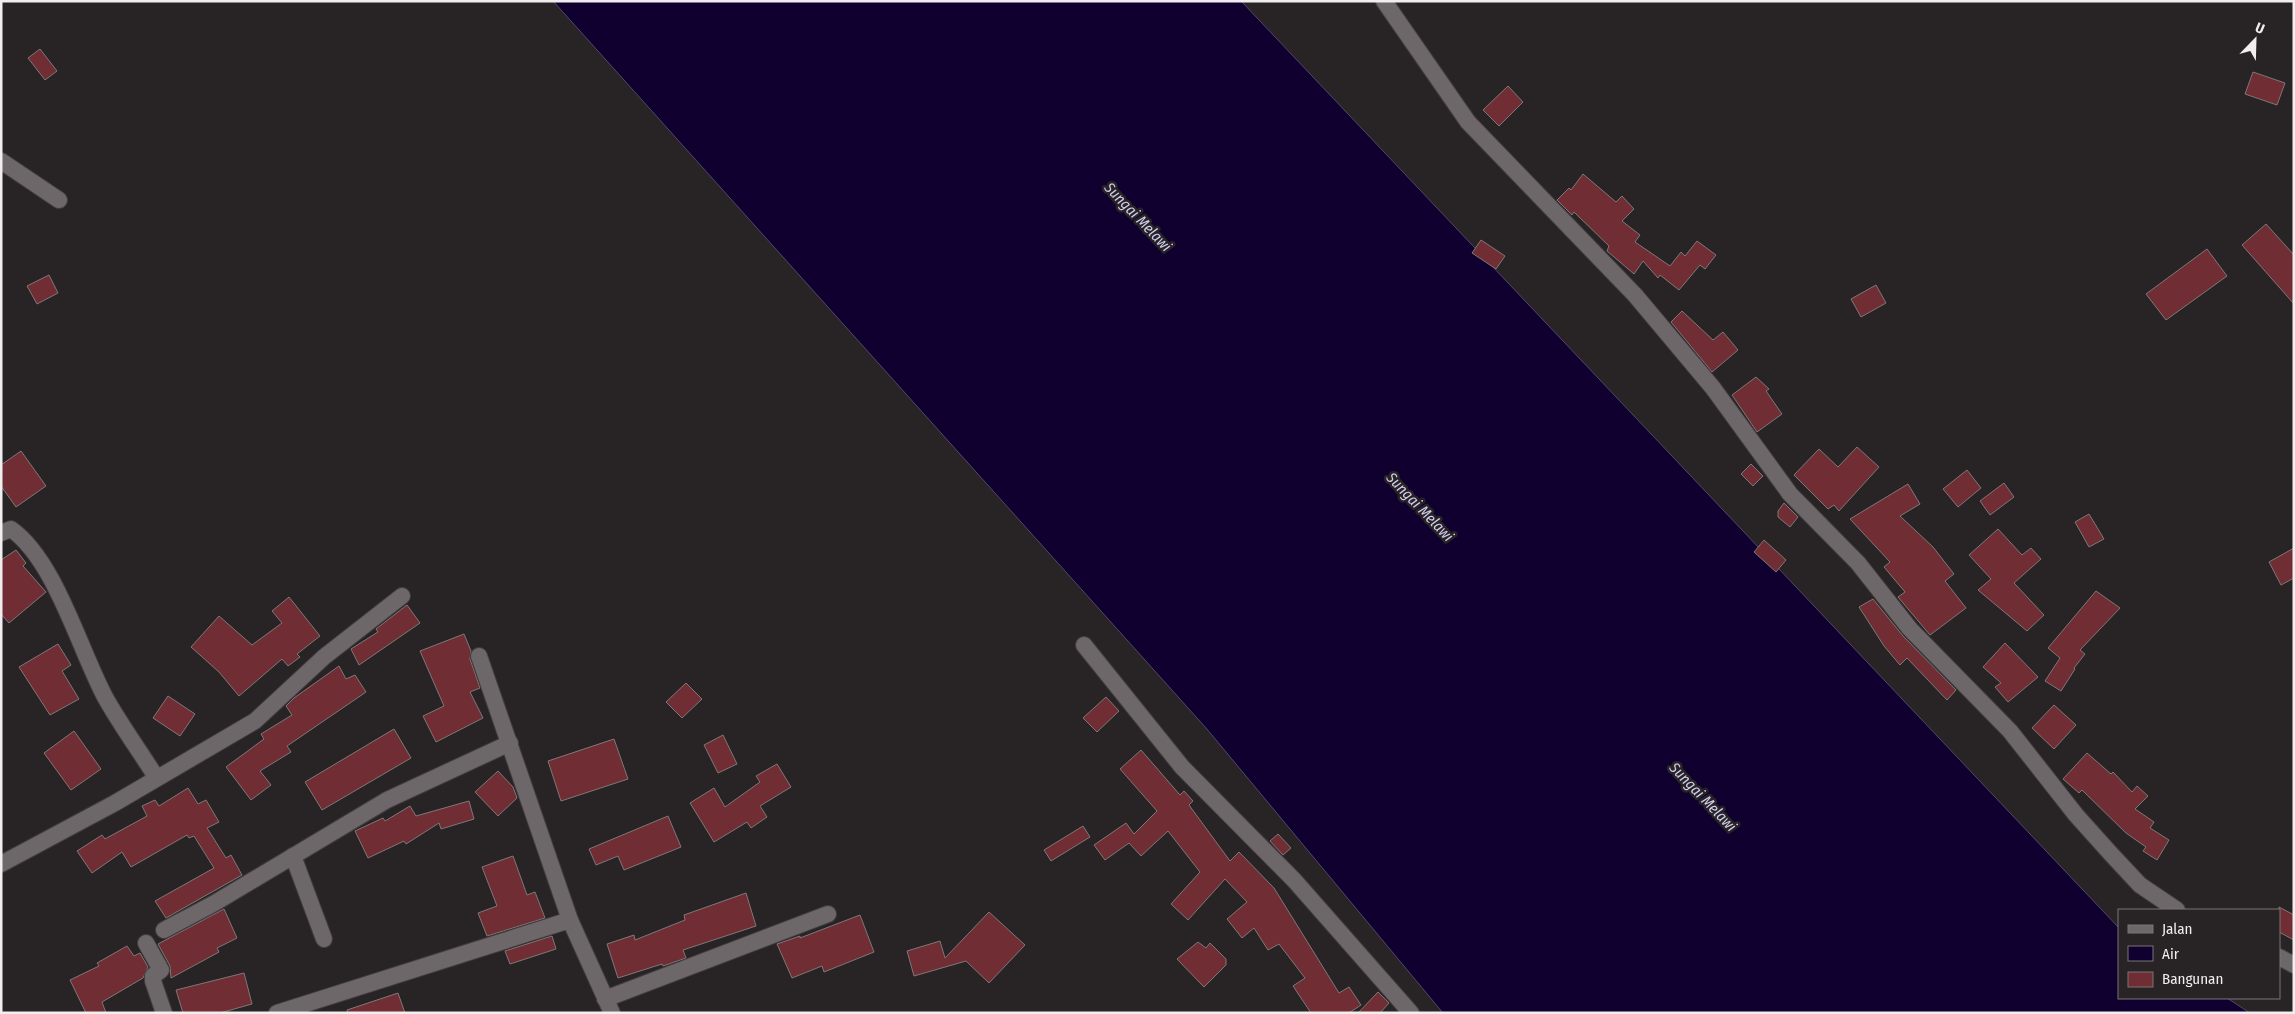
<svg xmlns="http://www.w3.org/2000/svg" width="2295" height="1014" font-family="'Fira Sans Condensed',sans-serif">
<rect width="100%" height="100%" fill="#282325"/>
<polygon fill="#10002f" stroke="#544769" points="553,1 1241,1 2119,928 2119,998 2227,998 2250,1013 1443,1013 1206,728"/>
<g fill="#702d34" stroke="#7e7878">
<polygon points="40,49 57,71 45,80 28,58"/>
<polygon points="2253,72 2285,83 2277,105 2245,94"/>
<polygon points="1508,86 1523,102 1499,126 1483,110"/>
<polygon points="1583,174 1616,202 1622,196 1634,209 1622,221 1640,235 1635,242 1670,266 1681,252 1685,256 1697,241 1716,255 1705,269 1700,265 1679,290 1660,275 1658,278 1643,261 1634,274 1607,251 1609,246 1574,212 1572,215 1557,200 1569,188 1571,190"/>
<polygon points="2266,224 2294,255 2294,304 2242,245"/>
<polygon points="1481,240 1505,256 1496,269 1472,253"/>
<polygon points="2207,249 2227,276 2166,320 2146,294"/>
<polygon points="49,275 58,293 37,304 27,286"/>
<polygon points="1876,285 1886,303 1861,317 1851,299"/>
<polygon points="1682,311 1713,340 1723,332 1738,350 1712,372 1671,322"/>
<polygon points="1756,377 1769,389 1766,391 1782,414 1757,432 1732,395"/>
<polygon points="1857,447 1879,467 1839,511 1834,505 1828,509 1794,475 1819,449 1838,467"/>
<polygon points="21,451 46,486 16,507 1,486 1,465"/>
<polygon points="1751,464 1763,476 1753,486 1741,474"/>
<polygon points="1967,470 1981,488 1958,507 1943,489"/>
<polygon points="2004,483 2014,497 1990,515 1980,501"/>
<polygon points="1908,484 1920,504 1900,516 1933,547 1954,574 1945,581 1966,608 1930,635 1898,597 1905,592 1884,567 1890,562 1850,519"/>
<polygon points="1784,503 1798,517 1790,527 1778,517 1778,511"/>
<polygon points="2089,514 2104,539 2089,547 2075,522"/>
<polygon points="1998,529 2022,555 2031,548 2041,559 2014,583 2044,615 2027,631 1978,590 1991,579 1969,555"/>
<polygon points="1764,540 1786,560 1776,572 1754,552"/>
<polygon points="2294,548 2294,578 2281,585 2269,562"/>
<polygon points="16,550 26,563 23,566 46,592 9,623 1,614 1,560"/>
<polygon points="2096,591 2120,608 2080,650 2085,654 2074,668 2075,669 2061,691 2045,681 2060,658 2048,648"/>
<polygon points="289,597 320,636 297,654 300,657 288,666 282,659 239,696 219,672 191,647 219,616 252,645 282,623 272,611"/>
<polygon points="1873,599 1903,636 1956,690 1947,700 1907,658 1900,665 1884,646 1859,607"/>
<polygon points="407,605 420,623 359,665 351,649 378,632 376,629"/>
<polygon points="464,634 471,651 470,659 480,688 470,692 483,718 436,742 423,716 444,706 420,651"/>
<polygon points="2005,643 2038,677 2008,702 1995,687 2001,683 1983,667"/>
<polygon points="58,644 71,665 62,671 79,699 50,715 19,667"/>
<polygon points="339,666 346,679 355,675 366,692 287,746 291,752 260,771 271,785 251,800 226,767 264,739 261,734 292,715 286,706 294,698"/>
<polygon points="686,683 702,699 682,718 666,702"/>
<polygon points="168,696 195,714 180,736 153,718"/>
<polygon points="1106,697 1119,711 1097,732 1083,718"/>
<polygon points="2054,705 2076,725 2054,749 2032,728"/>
<polygon points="394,729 411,758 322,810 305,782"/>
<polygon points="74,731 101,769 71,790 44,753"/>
<polygon points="723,735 737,764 718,773 704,745"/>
<polygon points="614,739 628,779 561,801 548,761"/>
<polygon points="1141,750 1180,795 1184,791 1193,801 1189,805 1230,861 1239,852 1274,888 1339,993 1349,987 1361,1005 1349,1013 1311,1013 1293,986 1305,978 1279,944 1268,950 1254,928 1242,938 1227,919 1247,902 1225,879 1188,920 1171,904 1200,872 1168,831 1141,856 1129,843 1105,860 1094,845 1126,823 1134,834 1157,811 1120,769"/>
<polygon points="2087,753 2111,774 2113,772 2132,792 2137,786 2148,796 2135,809 2154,822 2150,828 2169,840 2157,860 2143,851 2146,847 2126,833 2082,790 2079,793 2063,779"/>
<polygon points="777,764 791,787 760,806 767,817 751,828 747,822 714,842 690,803 714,788 725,807 760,782 756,776"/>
<polygon points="498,771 513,787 517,798 498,816 475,792"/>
<polygon points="188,788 198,804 206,800 219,822 207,828 226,858 231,855 242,875 166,918 155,901 214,868 194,836 189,838 187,835 131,867 122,852 92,873 77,851 102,835 105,839 147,816 142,806 155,800 159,806"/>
<polygon points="469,801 474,819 441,829 439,823 406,844 404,841 368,858 355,831 383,818 385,821 410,806 416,816"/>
<polygon points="668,816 681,847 624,870 618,856 596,865 589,849"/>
<polygon points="1083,826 1090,837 1051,861 1044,850"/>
<polygon points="1278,834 1291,848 1283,855 1270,841"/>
<polygon points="513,856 527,895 535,892 545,918 487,936 478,913 497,906 482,867"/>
<polygon points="746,893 756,926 683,950 686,958 663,966 662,964 618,978 607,944 634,935 635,940 685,920 684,915"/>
<polygon points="2279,907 2294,915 2294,940 2279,932"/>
<polygon points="224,909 237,938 217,948 219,952 171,978 170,966 158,944"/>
<polygon points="989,912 1025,945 989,983 966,961 914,976 907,951 940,941 945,958"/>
<polygon points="860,915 874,952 824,972 822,966 792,978 777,944 800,936 800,938"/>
<polygon points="552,936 556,949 510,964 505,951"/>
<polygon points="1198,942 1206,948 1210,943 1226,959 1226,965 1204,987 1177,959"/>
<polygon points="127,946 134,956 140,953 148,967 143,978 102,1002 106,1013 86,1013 70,980 99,966 97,963"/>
<polygon points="244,973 252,1004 220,1013 183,1013 176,990"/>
<polygon points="1378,992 1389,1003 1380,1013 1358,1013"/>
<polygon points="398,993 405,1013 348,1013 347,1010"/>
</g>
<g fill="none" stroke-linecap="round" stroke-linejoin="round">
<g stroke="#423e40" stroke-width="18">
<g id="street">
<polyline points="1384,1 1468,122 1635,295 1713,388 1790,494 1858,563 1910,629 2010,731 2076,815 2111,854 2140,885 2177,910"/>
<polyline points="1,161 59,200"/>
<path d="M1 533 11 529C55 560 79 648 105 697 120 724 139 750 156 777"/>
<polyline points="1084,645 1182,767 1294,880 1411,1013"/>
<polyline points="479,656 570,920 612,1013"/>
<polyline points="293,856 324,939"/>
<polyline points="1,864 115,803 255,721 324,657 402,596"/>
<polyline points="164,930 213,904 387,800 510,743"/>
<polyline points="146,943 161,970 153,976 153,981 164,1013"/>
<polyline points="2279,957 2294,965"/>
<polyline points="605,999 828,914"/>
<polyline points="277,1013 570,920"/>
</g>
</g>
<use href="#street" stroke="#6d676a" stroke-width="16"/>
</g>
<g text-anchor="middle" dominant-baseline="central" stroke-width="5" stroke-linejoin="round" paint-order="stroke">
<g font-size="15" font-style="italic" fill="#d2cdf1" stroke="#282325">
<text transform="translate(1138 217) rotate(46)">Sungai Melawi</text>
<text transform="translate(1420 507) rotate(46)">Sungai Melawi</text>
<text transform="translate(1703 797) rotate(46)">Sungai Melawi</text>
</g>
</g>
<rect width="2295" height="1014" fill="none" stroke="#f1eeef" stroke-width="5"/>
<rect x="2118" y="909" width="162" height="90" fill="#282325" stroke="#787476"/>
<rect x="2128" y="925" width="25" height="8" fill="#6d676a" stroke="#787476"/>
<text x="2162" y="934" font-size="15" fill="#f1eeef">Jalan</text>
<rect x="2128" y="946" width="25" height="15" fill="#10002f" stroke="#787476"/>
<text x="2162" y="959" font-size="15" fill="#f1eeef">Air</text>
<rect x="2128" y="972" width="25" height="15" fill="#702d34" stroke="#787476"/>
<text x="2162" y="984" font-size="15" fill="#f1eeef">Bangunan</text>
<g transform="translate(2255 40) rotate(23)" stroke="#282325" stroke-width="4" paint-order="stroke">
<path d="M0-4L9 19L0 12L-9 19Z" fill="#f1eeef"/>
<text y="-8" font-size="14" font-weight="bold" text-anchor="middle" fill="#f1eeef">U</text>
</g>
</svg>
